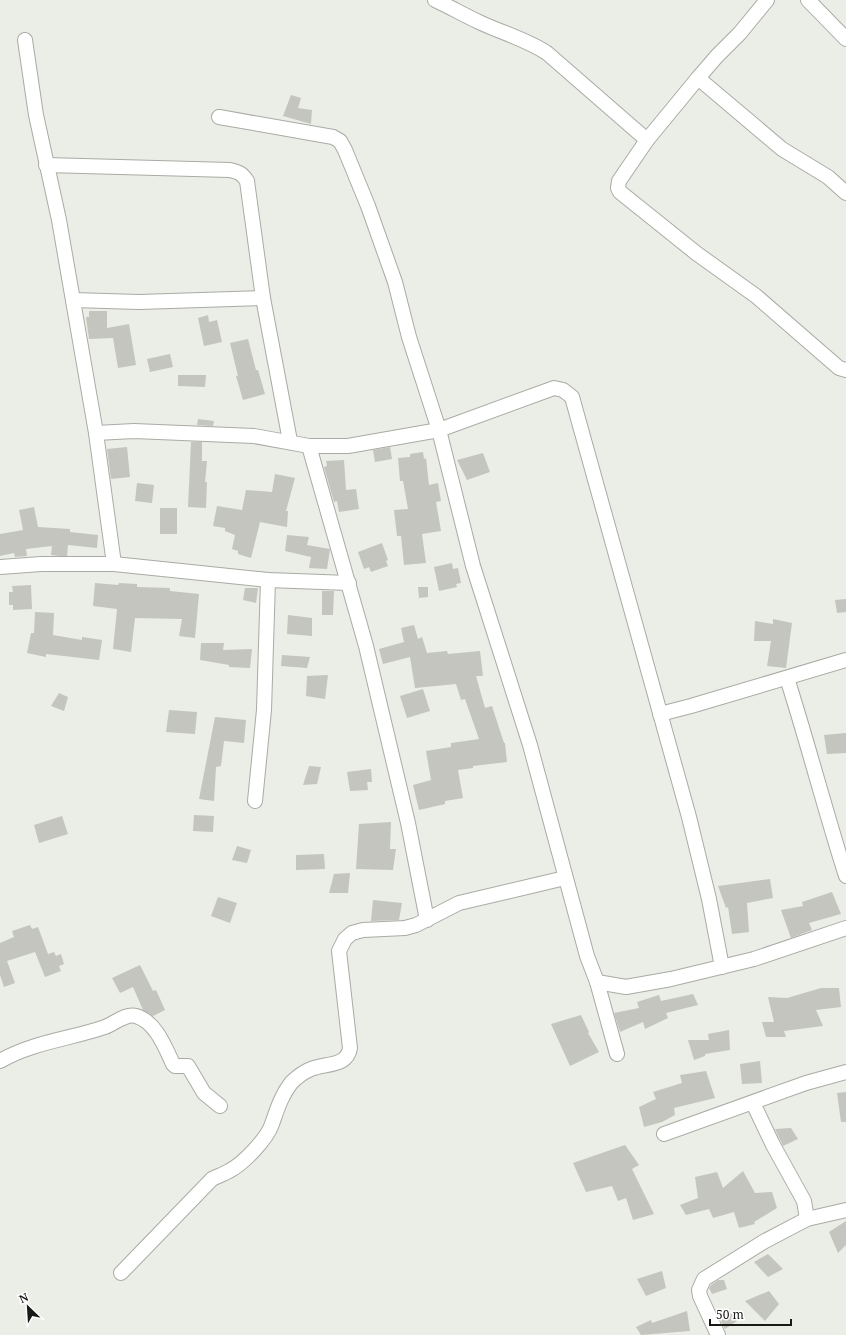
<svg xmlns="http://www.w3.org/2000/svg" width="846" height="1335" font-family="'Noto Serif',serif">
<rect width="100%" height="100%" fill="#ebeee6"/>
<g fill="#c3c5be">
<polygon points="291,95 301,98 298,108 312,110 311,124 283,116"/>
<polygon points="89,311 107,311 107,328 129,324 136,365 118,368 113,338 89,339 86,317 89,317"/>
<polygon points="208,315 209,322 217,320 222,342 204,346 198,318"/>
<polygon points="248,339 256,370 258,370 265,394 243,400 236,376 238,376 230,343"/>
<polygon points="170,354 173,367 150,372 147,359"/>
<polygon points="178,375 206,375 205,387 178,386"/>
<polygon points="198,419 214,421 213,426 197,425"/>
<polygon points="191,442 202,442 202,461 207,461 205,482 207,482 206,508 188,507"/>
<polygon points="127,447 130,477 111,479 107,449"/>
<polygon points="390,447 392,459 375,462 373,450"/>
<polygon points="423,452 424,459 426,458 429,485 438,483 441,501 436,502 441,531 422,534 426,563 404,565 401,536 397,536 394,510 408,509 403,481 400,481 398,458 410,457 410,454"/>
<polygon points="483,453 490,472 467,480 457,460"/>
<polygon points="344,460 346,490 356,489 359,509 339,512 337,501 334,502 324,467 327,466 326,461"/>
<polygon points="275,474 295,478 286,511 288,511 287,527 260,522 251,558 238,554 238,551 232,549 235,535 225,531 225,528 213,526 217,506 242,510 246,490 272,492"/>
<polygon points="137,483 154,485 152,503 135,501"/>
<polygon points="34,507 38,527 70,529 70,532 98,535 97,548 68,545 67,556 59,556 51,555 52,546 26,549 27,556 15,557 14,553 0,556 0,534 23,530 19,510"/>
<rect x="160" y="508" width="17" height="26"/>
<polygon points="287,535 309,537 307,545 330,549 327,569 309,568 311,557 285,551"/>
<polygon points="382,543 388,560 386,561 388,566 371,572 369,567 364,569 358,552"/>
<polygon points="452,563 453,569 458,568 461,583 456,584 457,587 439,591 434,567"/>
<polygon points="95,583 118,585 119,583 137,584 137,587 170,588 170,591 199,594 195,638 179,636 182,619 135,618 131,652 113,649 117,609 93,606"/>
<polygon points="31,585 32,609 13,610 13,605 9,605 9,592 13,592 12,586"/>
<polygon points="418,587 428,587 428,597 419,598"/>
<polygon points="245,588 258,588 256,603 243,600"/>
<polygon points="322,591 334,591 333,615 322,615"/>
<polygon points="846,599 846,612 837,613 835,600"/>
<polygon points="35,612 54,613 53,635 82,640 82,637 102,640 99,660 46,654 46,657 27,653 31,633 34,633"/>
<polygon points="288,615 312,618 312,636 287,634"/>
<polygon points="773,619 792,623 786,668 767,666 771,641 754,641 755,621 773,624"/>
<polygon points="414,625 418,639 422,637 427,653 447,651 448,654 480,651 483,676 476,676 485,708 492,706 504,743 505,743 507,762 473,766 473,768 458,770 463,798 445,801 445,804 419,810 413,785 431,780 426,751 451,747 451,743 479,739 465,699 461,700 456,684 415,688 410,657 383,664 379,649 404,642 401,628"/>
<polygon points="201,643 224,643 223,650 252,649 250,668 229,667 229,665 200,660"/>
<polygon points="282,655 310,657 307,668 281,666"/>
<polygon points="328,675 325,699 306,696 307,676"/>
<polygon points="423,689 430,711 407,718 400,696"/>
<polygon points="59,693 68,697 64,711 51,706"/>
<polygon points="169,710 197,712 195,734 166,732"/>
<polygon points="215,717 246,720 244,743 224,741 221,766 216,767 214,801 199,799"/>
<polygon points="846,733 846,753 827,754 824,735"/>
<polygon points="309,766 321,767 317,784 303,785"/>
<polygon points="371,769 372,782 367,782 368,790 350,791 347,772"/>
<polygon points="194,815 214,816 213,832 193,831"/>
<polygon points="62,816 68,834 39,843 34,825"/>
<polygon points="391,822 390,849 396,849 393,870 356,869 359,824"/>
<polygon points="237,846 251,850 247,863 232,860"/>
<polygon points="324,854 325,869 296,870 296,855"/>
<polygon points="350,873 348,893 329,893 334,874"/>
<polygon points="770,879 773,898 747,903 749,932 732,934 728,907 726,908 718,886"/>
<polygon points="832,892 841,914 809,923 812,930 791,938 781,910 803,906 802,902"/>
<polygon points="218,897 237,903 230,923 211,916"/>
<polygon points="373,900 402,903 399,920 371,921"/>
<polygon points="30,925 32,929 38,927 48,954 54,952 56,956 61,954 64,964 59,966 61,971 45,977 35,952 7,961 15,983 4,987 0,975 0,943 14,937 12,931"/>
<polygon points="140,965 153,991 156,990 165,1010 153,1016 143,1010 133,987 120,993 112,978"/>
<polygon points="821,988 839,988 841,1007 816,1010 823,1026 784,1031 786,1037 766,1037 762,1022 774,1022 768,997 787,998"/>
<polygon points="693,994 698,1005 666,1013 668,1018 645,1029 643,1022 620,1032 614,1013 639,1008 637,1002 659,995 661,1001"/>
<polygon points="581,1015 589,1032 588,1033 599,1052 570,1066 551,1024"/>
<polygon points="729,1030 730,1050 705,1054 705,1056 694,1060 688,1040 709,1040 708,1034"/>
<polygon points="760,1061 762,1083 742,1084 740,1064"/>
<polygon points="706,1071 715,1098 674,1108 675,1115 662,1122 644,1127 639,1107 656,1099 653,1092 682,1083 680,1075"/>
<polygon points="846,1092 846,1122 841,1122 837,1093"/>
<polygon points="791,1128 798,1139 783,1146 775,1129"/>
<polygon points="625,1145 639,1165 632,1169 654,1214 633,1220 626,1198 618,1201 612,1186 586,1192 573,1163"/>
<polygon points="743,1171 755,1193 772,1192 777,1208 754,1222 755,1224 739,1228 734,1212 713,1218 709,1209 686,1215 680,1205 698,1198 695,1177 717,1172 723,1188"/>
<polygon points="846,1221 846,1245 838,1253 829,1232"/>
<polygon points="768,1254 783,1269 768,1277 754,1262"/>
<polygon points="662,1271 666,1288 646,1296 637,1279"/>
<polygon points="718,1280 724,1280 727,1289 712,1294 709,1288 711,1285"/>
<polygon points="769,1291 779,1304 765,1321 745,1301"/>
<polygon points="687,1311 690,1331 641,1335 636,1327 651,1320 652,1323"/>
<polygon points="731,1313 737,1321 725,1329 721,1321"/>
</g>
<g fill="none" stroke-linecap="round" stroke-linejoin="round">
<g stroke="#a9aba4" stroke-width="16">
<g id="minor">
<path d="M435 0C450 7 464 15 479 22 502 33 526 39 547 53L647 140"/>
<polyline points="767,0 740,33 717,56 698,78 647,140 619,181 618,188 620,192 696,253 756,296 839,368 846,370"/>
<polyline points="808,0 846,39"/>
<polyline points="25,40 36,115 59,220 96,433 114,564"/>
<polyline points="698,78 782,149 828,177 846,193"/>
<polyline points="219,117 333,137 340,141 345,150 368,206 395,282 409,337 439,430 473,566 530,745 587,956 597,982 617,1054"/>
<path d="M46 165 230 170C238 172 242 173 247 181L263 298 290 441"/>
<polyline points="73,300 139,302 263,298"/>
<polyline points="96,433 134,431 254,436 309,446 348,446 439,430 554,388 563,390 572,397 689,817 709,899 722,967"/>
<polyline points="309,446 366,646 408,823 427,920"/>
<polyline points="0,567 41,564 114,564 268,580 349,583"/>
<path d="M787 678C808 744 825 810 846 876"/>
<polyline points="660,714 691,706 846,660"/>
<polyline points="255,801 264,710 268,580"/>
<polyline points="597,982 626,987 671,979 754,959 846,928"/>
<path d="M0 1061C33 1042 70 1039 105 1027 115 1023 126 1013 136 1016 156 1022 165 1047 173 1064L175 1066H188L204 1093 220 1106"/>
<polyline points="664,1134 806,1083 846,1072"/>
<polyline points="807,1219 846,1210"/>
<path d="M121 1273 212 1179C218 1176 224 1174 229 1171 243 1164 267 1139 272 1124 277 1110 281 1096 291 1083 297 1077 303 1072 311 1069 326 1063 347 1067 350 1048L339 951 345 939 352 933 363 930 405 928 416 925 459 903 565 878"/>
<polyline points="718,1335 700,1296 699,1290 704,1279 765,1241 807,1219 804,1201 773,1145 753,1103"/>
</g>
</g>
<use href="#minor" stroke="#fff" stroke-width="14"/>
</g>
<g transform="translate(28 1307) rotate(335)" stroke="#ffffff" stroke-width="3" paint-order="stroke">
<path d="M0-3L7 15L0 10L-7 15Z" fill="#191a17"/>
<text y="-6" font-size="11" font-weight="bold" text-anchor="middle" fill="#191a17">N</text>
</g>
<path d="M710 1319v6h81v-6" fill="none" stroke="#191a17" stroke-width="2"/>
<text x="716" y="1319" font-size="12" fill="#191a17" stroke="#ffffff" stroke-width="3" paint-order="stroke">50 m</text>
</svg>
